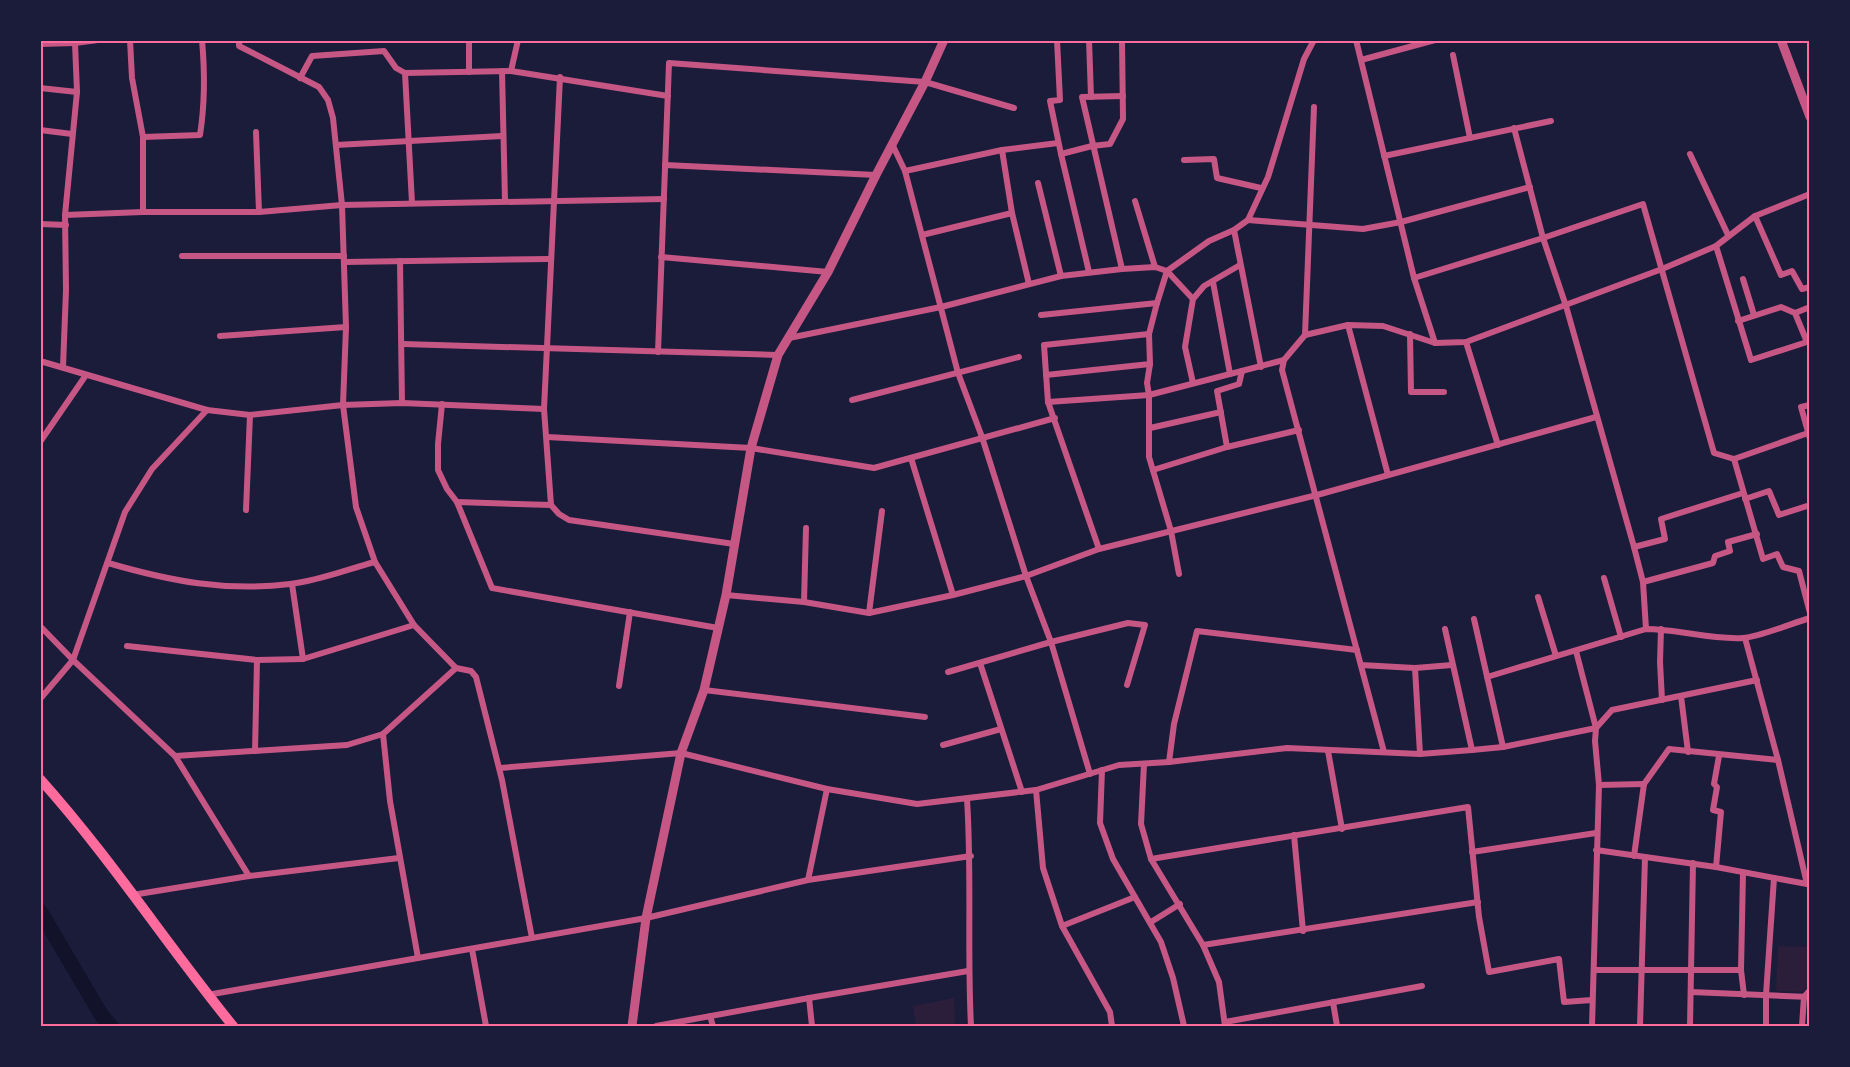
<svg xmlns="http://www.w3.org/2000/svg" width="1850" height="1067" font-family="'Libre Baskerville',serif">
<rect width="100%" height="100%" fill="#1b1b3a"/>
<g fill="#2a1e3b">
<polygon points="1778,946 1809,947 1809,983 1803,992 1776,991"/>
<polygon points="954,998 955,1026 916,1026 913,1006"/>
</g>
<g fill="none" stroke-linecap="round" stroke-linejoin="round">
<polyline stroke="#12122b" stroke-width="15" points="40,911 102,1016 111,1026"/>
<g stroke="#c65784" stroke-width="6">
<polyline points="130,40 132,78 143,137 143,212"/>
<polyline points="239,40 239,46 319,87 328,100 333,118 342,205 346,327 343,405 356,507 375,562 414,625 456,668 471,671 476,677 502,780 532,938"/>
<polyline points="469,40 469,72"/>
<polyline points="1057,40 1060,100 1050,101 1061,154 1089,272"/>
<polyline points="1089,40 1091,97"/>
<polyline points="1356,40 1414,278 1435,343"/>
<polyline points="40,44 75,43 98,40"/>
<polyline points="1453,55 1470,138"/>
<polyline points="1361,60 1435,40"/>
<polyline points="502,71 505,201"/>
<polyline points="511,71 518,40"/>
<polyline points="405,73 412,203"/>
<polyline points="560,77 544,409 551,505 559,514 569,520 734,544"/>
<polyline points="300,78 312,56 384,51 396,68 405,73 511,71 668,96"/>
<polyline points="40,88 77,92"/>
<polyline points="1514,128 1543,238 1566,306 1634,547 1643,582 1646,629"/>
<polyline points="40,130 72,134"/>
<polyline points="256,132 259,212"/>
<path d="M143 137 200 135C205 103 205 73 202 40"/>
<polyline points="336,145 502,136"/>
<polyline points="893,146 905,171 958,373 982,437 1026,576 1051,642 1090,774"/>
<polyline points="1002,150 1012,213 1029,284"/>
<polyline points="1061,154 1092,146 1110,144 1123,119 1122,40"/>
<polyline points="1690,154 1728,235"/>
<polyline points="1384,156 1551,121"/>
<polyline points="1184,160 1214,159 1217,178 1261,188"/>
<polyline points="665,165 876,175"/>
<polyline points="905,171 1002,150 1058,143"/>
<polyline points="1038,183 1061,276"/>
<polyline points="1135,201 1155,267"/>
<polyline points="65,215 143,212 259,212 342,205 664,199"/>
<polyline points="1755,216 1781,275 1792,271 1802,289 1810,287"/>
<polyline points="1248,220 1363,229 1401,222 1530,187"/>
<polyline points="40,224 66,225"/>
<polyline points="1234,230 1261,367"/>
<polyline points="922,235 1012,213"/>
<polyline points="1716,246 1751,360 1810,341"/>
<polyline points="182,256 344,256"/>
<polyline points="661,257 828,272"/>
<polyline points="400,261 402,403"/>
<polyline points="344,262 550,259"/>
<polyline points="1122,269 1082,97 1123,96"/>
<polyline points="1414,278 1543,238 1643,204 1714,453 1734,459 1808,433"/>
<polyline points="1743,279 1754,315"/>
<polyline points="1213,282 1230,374"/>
<polyline points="1795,313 1810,307"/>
<polyline points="1041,315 1157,303"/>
<polyline points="1738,321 1781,307 1795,313 1807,342"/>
<polyline points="1348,325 1388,475"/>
<polyline points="1410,334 1411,392 1444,392"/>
<polyline points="1305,335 1314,107"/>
<polyline points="220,336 346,327"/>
<polyline points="789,338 941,307 1061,276 1122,269 1155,267 1167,271 1193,299"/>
<polyline points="1466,342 1498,445"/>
<polyline points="403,344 778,355"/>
<polyline points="658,352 669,63 925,82 1014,108"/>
<polyline points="40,361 207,410 250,415 343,405 402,403 544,409"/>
<polyline points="63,367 66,290 65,215 77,92 75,43"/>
<polyline points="1046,375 1150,364"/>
<polyline points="1193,383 1185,347 1193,299 1204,286 1240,265"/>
<polyline points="852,400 1019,357"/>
<polyline points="1048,402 1149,395 1284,360"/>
<polyline points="442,404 438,444 438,470 447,489 457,502 492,588 718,628"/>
<polyline points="1810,405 1801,407 1810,439"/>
<polyline points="1150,428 1221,412"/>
<polyline points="547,437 751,448 874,468 1055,418"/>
<polyline points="40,442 86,375"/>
<polyline points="1227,447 1217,391 1239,384 1242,371"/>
<polyline points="911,458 953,595"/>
<polyline points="1734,459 1763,559 1777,554 1783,567 1799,571 1810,613"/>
<polyline points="1153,470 1227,447 1299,430"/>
<polyline points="1745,499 1769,491 1779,515 1810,505"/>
<polyline points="457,502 551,505"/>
<polyline points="246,510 250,415"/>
<polyline points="1634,547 1665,539 1661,519 1743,493"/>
<polyline points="1099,549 1048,402 1044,345 1149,334"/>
<path d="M108 563C170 581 226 592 290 584 319 581 348 569 375 562"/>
<polyline points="1179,574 1171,531 1149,457 1149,395 1147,383 1150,364 1149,334 1157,303 1167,271 1209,241 1234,230 1248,220 1268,177 1304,59 1314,40"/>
<polyline points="1604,578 1621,637"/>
<polyline points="1643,582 1713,563 1715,556 1730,551 1728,542 1757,534"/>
<polyline points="292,584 303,659"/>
<polyline points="726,595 804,602 869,613 953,595 1026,576 1099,549 1317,495 1596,417"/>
<polyline points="1538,597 1556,656"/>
<polyline points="804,602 806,528"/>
<polyline points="869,613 882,511"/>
<polyline points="1474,619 1503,747"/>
<polyline points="40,626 73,660 175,756 347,745 383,734 456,668"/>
<polyline points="1445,629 1472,750"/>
<polyline points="1661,629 1660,662 1662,700"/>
<polyline points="1745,638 1778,760 1807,884 1810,885"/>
<polyline points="127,646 257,660 303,659 414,625"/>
<polyline points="980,663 1022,792"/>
<polyline points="1361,665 1415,668 1452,665"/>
<polyline points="1415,668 1420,754"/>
<polyline points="948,672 1051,642 1128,623 1145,625 1127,685"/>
<path d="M1487 677 1646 629C1678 629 1710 640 1743 638 1759 637 1793 623 1810 618"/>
<polyline points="619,686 630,612"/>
<polyline points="704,690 925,717"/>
<polyline points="1681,696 1688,752"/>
<polyline points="40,699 73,660 125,512 152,469 207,410"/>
<polyline points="383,734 390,801 418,958"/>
<polyline points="943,745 1001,729"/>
<polyline points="255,751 257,660"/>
<polyline points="1328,751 1342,829"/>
<polyline points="1384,752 1282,370 1284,360 1305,335 1348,325 1383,326 1435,343 1466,342 1662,269 1716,246 1755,216 1810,194"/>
<polyline points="175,756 249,876"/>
<polyline points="1169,762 1174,724 1197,631 1357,650"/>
<polyline points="1144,764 1141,824 1151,859 1203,945 1219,982 1225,1026"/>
<polyline points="500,768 681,753 827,789 917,804 1036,790 1119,765 1169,762 1287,748 1420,754 1472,750 1503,747 1596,728 1576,651"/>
<polyline points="1102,770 1100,823 1113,859 1161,942 1173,978 1184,1026"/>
<polyline points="1599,785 1644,784"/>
<polyline points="1036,790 1043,868 1062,926 1110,1012 1112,1026"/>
<path d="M967 799C972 875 967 951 971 1026"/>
<polyline points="1294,835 1303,931"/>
<polyline points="1596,850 1716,867 1807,884"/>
<polyline points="1472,852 1596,833"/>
<polyline points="1634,856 1644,784 1669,749 1778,760"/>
<polyline points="1151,859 1468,807 1479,917 1489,972 1559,959 1564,1002 1592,1000"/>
<polyline points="1716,867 1721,812 1713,810 1717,787 1714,784 1719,756"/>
<polyline points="1743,873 1741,970 1744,995"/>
<polyline points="808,880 827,789"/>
<polyline points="132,895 249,876 399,858"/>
<polyline points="1151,922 1180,904"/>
<polyline points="1062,926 1135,897"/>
<polyline points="1203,945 1478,902"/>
<polyline points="472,949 486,1026"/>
<polyline points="1594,970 1741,970"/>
<polyline points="1691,992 1810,997"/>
<polyline points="207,995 646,918 808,880 971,856"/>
<polyline points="809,998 812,1026"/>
<polyline points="1333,1002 1337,1026"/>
<polyline points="710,1016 713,1026"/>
<polyline points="1225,1022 1422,986"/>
<polyline points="656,1026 809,998 968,971"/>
<polyline points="1592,1026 1599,785 1595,741 1596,728 1612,710 1757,680"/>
<polyline points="1640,1026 1645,857"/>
<polyline points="1690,1026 1693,863"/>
<polyline points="1766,1026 1766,995 1774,878"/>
<polyline points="1802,1026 1804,997 1810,990"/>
</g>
<g stroke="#c65784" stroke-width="9">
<polyline points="1781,40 1810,117"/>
<polyline points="632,1026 646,918 681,753 704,690 726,595 751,448 778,355 828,272 876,175 925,82 944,40"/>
</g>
<path stroke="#ff6b9d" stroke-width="10" d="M40 779C110 857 167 945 233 1026"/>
</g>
<rect width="1850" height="1067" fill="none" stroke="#1b1b3a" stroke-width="84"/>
<rect x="42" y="42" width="1766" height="983" fill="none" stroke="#ff6b9d" stroke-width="2"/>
</svg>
